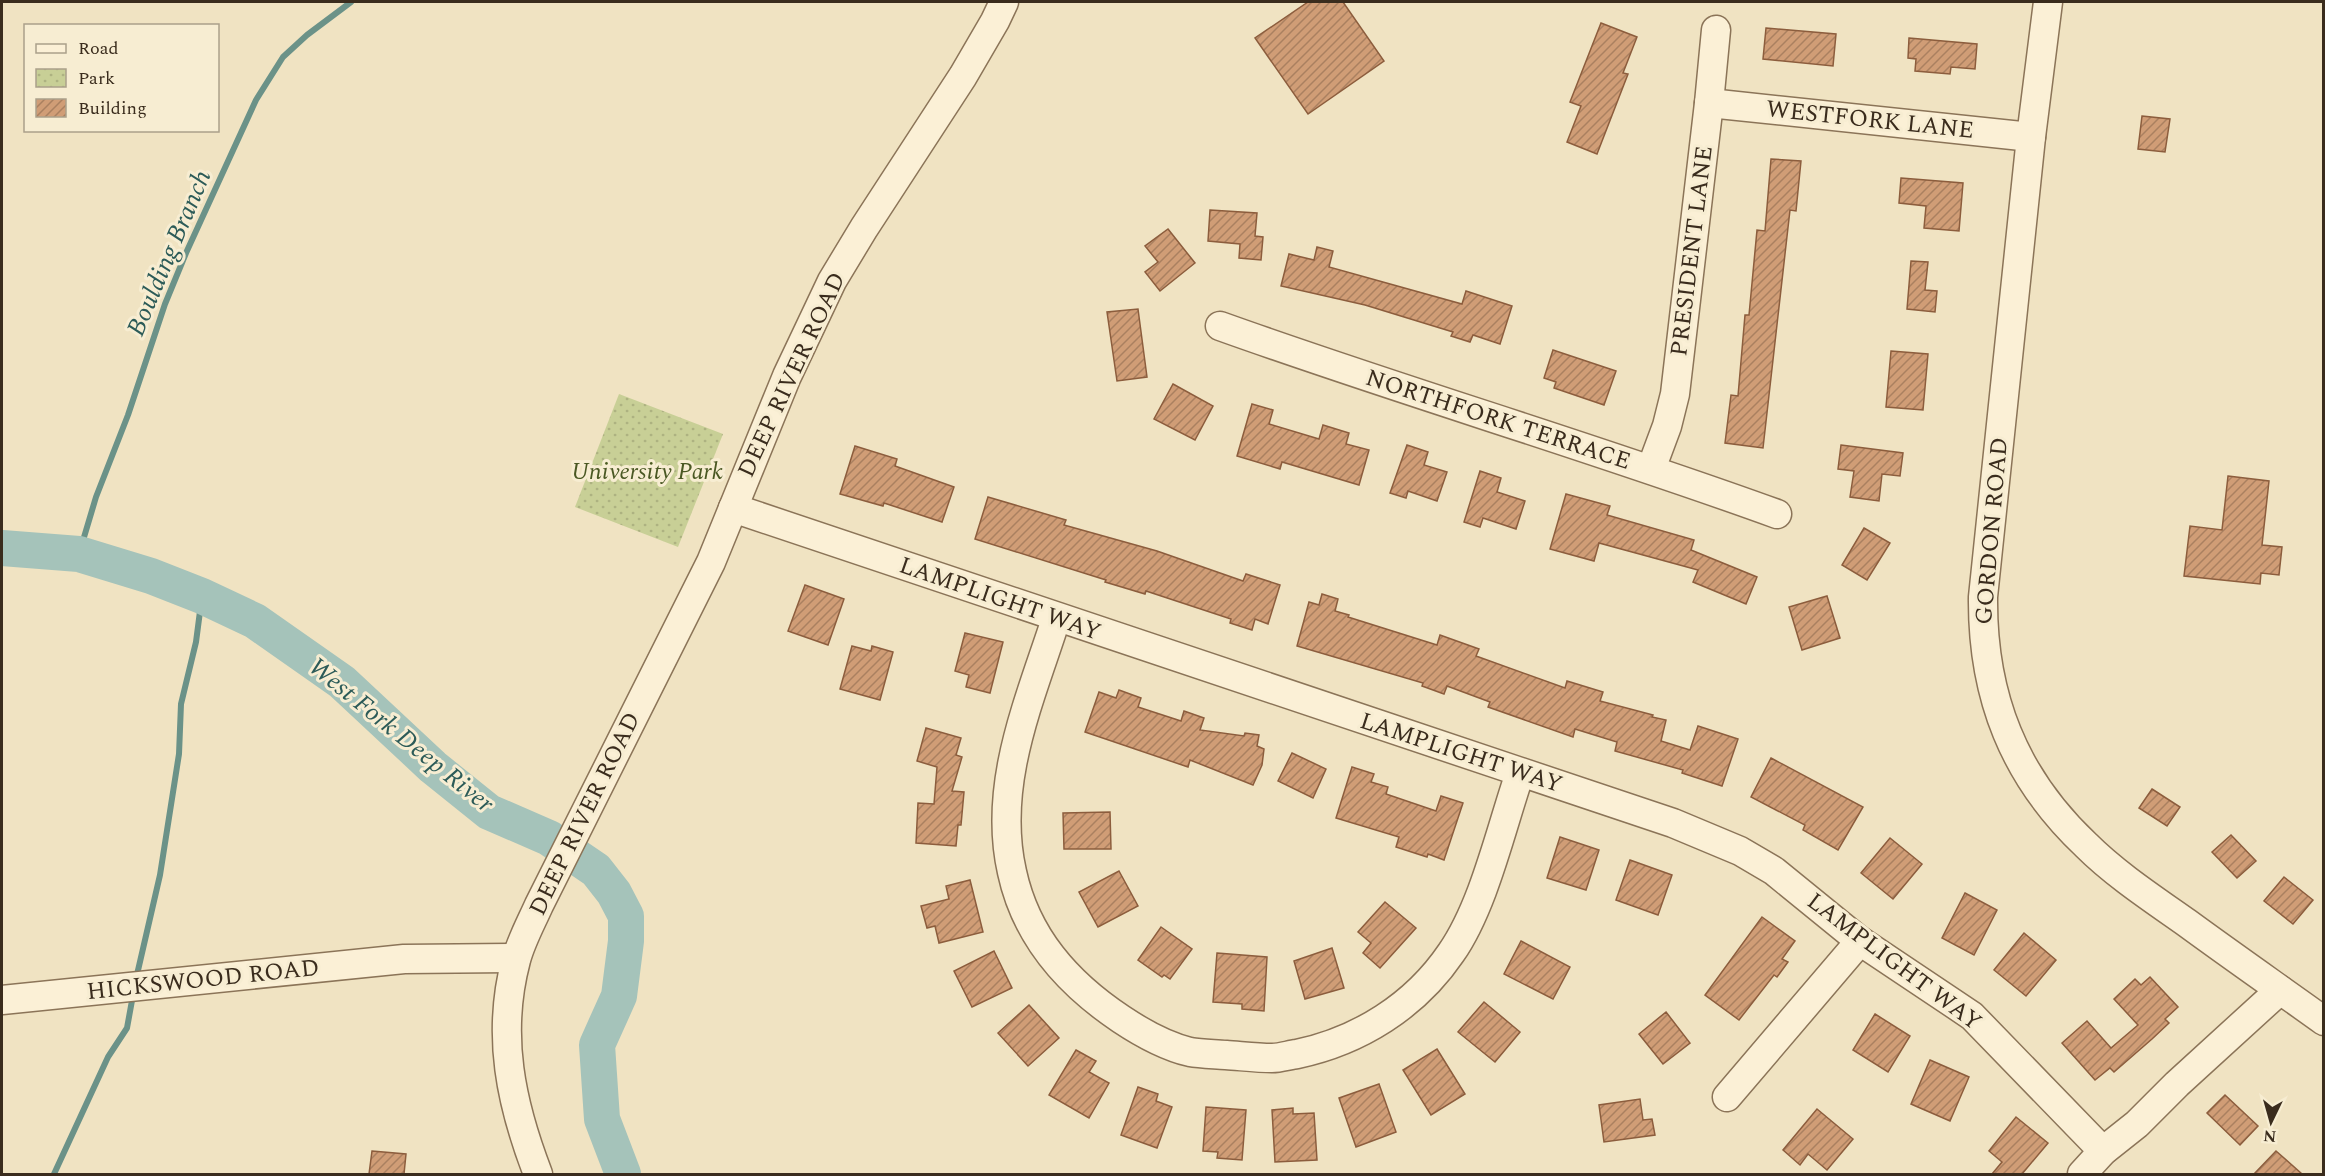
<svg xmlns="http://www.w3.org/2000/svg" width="2325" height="1176" font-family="Spectral,serif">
<defs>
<pattern id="park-dots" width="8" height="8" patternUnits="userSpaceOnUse" patternTransform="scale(1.5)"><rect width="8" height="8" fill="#c8cf96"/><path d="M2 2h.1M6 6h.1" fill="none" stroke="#adb281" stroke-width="1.8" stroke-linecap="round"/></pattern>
<pattern id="building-hatch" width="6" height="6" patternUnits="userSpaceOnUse" patternTransform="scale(1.5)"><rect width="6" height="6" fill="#d09d76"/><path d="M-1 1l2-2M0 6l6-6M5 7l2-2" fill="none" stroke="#aa8060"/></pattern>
</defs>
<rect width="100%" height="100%" fill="#f0e3c2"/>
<polygon fill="url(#park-dots)" points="619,394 723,434 678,547 575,507"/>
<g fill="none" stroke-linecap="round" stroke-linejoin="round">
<g stroke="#6b9288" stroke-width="6">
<polyline points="79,554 96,497 128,415 165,304 186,253 256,100 283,57 307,35 351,2"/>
<polyline points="136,979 160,875 179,754 181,704 196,642 202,596"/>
<polyline points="54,1174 108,1057 127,1028 133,995"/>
</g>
<polyline stroke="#a5c3ba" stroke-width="36" points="2,548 79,554 151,576 202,596 255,621 342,682 433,767 489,812 549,838 596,870 614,893 626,916 626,941 619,996 597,1045 602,1119 623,1174"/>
</g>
<g fill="url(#building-hatch)" stroke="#8c5d3d" stroke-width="1.5">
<polygon points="1308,2 1343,2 1384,61 1308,114 1255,38"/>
<polygon points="1601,23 1637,37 1623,73 1628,74 1597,154 1567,142 1581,106 1570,102"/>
<polygon points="1766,28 1836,34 1833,66 1763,59"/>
<polygon points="1909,38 1977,44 1975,69 1951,67 1950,74 1915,71 1916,59 1908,58"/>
<polygon points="2142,116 2170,119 2165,152 2138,149"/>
<polygon points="1771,159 1801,161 1796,211 1790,210 1763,448 1725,443 1731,395 1738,396 1745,315 1749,315 1757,230 1765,231"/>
<polygon points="1901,178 1963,183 1959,231 1924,228 1926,206 1899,203"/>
<polygon points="1210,210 1257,213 1255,236 1263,237 1261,260 1239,258 1240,244 1208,241"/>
<polygon points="1168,229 1195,263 1160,291 1145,272 1158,262 1145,246"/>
<polygon points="1317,247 1333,251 1329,267 1462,304 1466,291 1512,306 1500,344 1473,335 1470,342 1451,336 1453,332 1365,305 1281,286 1289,254 1314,260"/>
<polygon points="1911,261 1928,262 1925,290 1937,291 1935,312 1907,309"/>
<polygon points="1138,309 1147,377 1117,381 1107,312"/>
<polygon points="1553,350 1616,371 1604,405 1554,388 1556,382 1544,378"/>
<polygon points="1891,351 1928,354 1923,410 1886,407"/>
<polygon points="1173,384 1213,406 1195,440 1154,419"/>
<polygon points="1252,404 1273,410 1269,424 1319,439 1323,425 1349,433 1346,444 1369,450 1359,485 1282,462 1280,469 1237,456"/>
<polygon points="1407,445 1428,452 1424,465 1447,472 1437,501 1408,491 1406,498 1390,493"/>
<polygon points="1841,445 1903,453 1900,476 1882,474 1879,501 1850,497 1854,471 1838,469"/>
<polygon points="855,446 897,459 895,466 954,487 942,522 884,503 883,506 840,494"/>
<polygon points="1480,471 1501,478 1497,492 1525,501 1516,529 1483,518 1480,527 1464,522"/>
<polygon points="2228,476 2269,481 2262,545 2282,547 2279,575 2261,573 2260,584 2184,576 2190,526 2222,530"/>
<polygon points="1566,494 1610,506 1607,515 1694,540 1691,550 1757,577 1746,604 1693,582 1698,570 1599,543 1594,561 1550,549"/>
<polygon points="988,497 1066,520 1064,525 1157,551 1243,581 1246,574 1280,585 1268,624 1255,619 1252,630 1230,623 1231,619 1146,591 1145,594 1105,582 1106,580 975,539"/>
<polygon points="1864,528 1890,543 1867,580 1842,565"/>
<polygon points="805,585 844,599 828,645 788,631"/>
<polygon points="1322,594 1338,599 1335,611 1349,615 1348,617 1437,645 1440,635 1479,649 1476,656 1565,688 1567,681 1603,692 1600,701 1653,715 1652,717 1666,720 1661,741 1690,750 1698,726 1738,739 1722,786 1682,773 1683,770 1615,751 1617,742 1575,729 1573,737 1488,707 1490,702 1447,686 1444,694 1422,686 1423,683 1297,646 1309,602 1319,605"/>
<polygon points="1827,596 1840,638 1802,650 1789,607"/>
<polygon points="965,633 1003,642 990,693 966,687 969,675 955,671"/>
<polygon points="852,646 871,651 872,646 893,652 880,700 840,689"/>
<polygon points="1119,690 1141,698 1138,707 1181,721 1184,711 1204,718 1200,730 1244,736 1245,733 1259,735 1257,746 1264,749 1262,765 1253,785 1190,760 1188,767 1085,732 1099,692 1116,698"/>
<polygon points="926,728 961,738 956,755 962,757 952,791 964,792 961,825 958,825 956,846 916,843 918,803 934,804 937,767 917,761"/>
<polygon points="1292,753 1326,769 1313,798 1278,781"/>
<polygon points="1771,758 1863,807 1838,850 1803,830 1805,825 1751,797"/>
<polygon points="1352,767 1374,774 1371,782 1388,787 1386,794 1436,811 1441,796 1463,803 1444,860 1428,854 1427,857 1396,847 1399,837 1336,818"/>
<polygon points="2152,789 2180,807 2167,826 2139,808"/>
<polygon points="1110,812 1111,849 1064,849 1063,813"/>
<polygon points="2231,835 2256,861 2237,878 2212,852"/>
<polygon points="1560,837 1599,850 1586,890 1547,878"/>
<polygon points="1890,838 1922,864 1893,899 1861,873"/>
<polygon points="1630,860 1672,875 1658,915 1616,900"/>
<polygon points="1119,871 1138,906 1098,927 1079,892"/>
<polygon points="2284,877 2313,900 2293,924 2264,901"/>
<polygon points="970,880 983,932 939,943 935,926 927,928 921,906 949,899 946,886"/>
<polygon points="1965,893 1997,910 1974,955 1942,938"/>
<polygon points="1385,902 1416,928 1380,968 1363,953 1371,943 1358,932"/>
<polygon points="1762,917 1795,941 1782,959 1788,962 1777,977 1774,975 1739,1020 1705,995"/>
<polygon points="1161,927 1192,949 1170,979 1164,975 1162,977 1138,960"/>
<polygon points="2024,933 2056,960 2026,996 1994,970"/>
<polygon points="1521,941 1570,967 1553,999 1504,974"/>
<polygon points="1332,948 1344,988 1305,999 1294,961"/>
<polygon points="994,951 1012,988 972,1007 954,971"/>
<polygon points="1217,953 1267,957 1264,1011 1242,1009 1242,1004 1213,1002"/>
<polygon points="2150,977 2178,1007 2165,1019 2169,1023 2152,1039 2114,1072 2110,1068 2095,1080 2062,1043 2087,1021 2111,1048 2138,1025 2114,999 2135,979 2141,985"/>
<polygon points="1484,1002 1520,1032 1495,1062 1458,1032"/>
<polygon points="1029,1005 1059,1038 1028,1066 998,1033"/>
<polygon points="1666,1012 1690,1043 1663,1064 1639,1034"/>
<polygon points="1875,1014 1910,1036 1888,1072 1853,1050"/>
<polygon points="1437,1049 1465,1094 1431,1115 1403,1070"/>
<polygon points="1076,1050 1096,1061 1089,1072 1109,1083 1089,1118 1049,1095"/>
<polygon points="1930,1060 1969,1077 1950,1121 1911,1104"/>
<polygon points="1379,1084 1396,1132 1356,1147 1339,1098"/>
<polygon points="1138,1087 1158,1094 1156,1101 1172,1107 1157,1148 1121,1135"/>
<polygon points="2225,1095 2258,1126 2240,1145 2207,1113"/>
<polygon points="1640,1099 1643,1120 1652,1119 1655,1135 1604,1142 1599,1105"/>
<polygon points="1206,1107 1246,1110 1242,1160 1217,1158 1218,1152 1203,1151"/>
<polygon points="1293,1108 1293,1114 1314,1113 1317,1160 1275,1162 1272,1110"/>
<polygon points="1817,1109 1853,1139 1827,1170 1808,1154 1800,1165 1783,1150"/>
<polygon points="2016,1117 2048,1143 2022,1174 1992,1174 2002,1162 1989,1151"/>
<polygon points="372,1151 406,1154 404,1174 369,1174"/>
<polygon points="2276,1151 2302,1174 2254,1174"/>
</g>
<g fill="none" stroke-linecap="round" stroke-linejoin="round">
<g stroke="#8b7458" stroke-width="31">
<g id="minor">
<path d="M2048 2 2031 137 1983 597C1982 696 2014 777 2086 845 2115 874 2153 899 2187 923 2232 956 2278 988 2324 1021"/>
<polyline points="1709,103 2031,137"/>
<path d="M1220 326C1404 392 1593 447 1777 514"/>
<polyline points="1651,469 1667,426 1675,394 1709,103 1716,30"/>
<polyline points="733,508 1673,823 1740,851 1774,871 1860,941 1972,1016 2103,1151"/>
<path d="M1056 619C1030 700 992 784 1012 872 1026 937 1067 983 1121 1019 1142 1033 1165 1046 1190 1052 1201 1054 1214 1054 1226 1055 1241 1056 1257 1058 1272 1058 1280 1058 1289 1055 1297 1054 1359 1041 1415 1006 1451 953 1484 906 1501 828 1520 773"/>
<polyline points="2,1000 404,959 516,958"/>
<polyline points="1727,1097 1860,941"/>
<path d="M538 1174C511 1104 496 1035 516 960 521 941 531 923 539 905L711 562 787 376 832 281 864 228 963 76 995 21 1004 2"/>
<polyline points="2082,1174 2103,1151 2137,1124 2177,1084 2280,990"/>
</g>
</g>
<use href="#minor" stroke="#fbf0d6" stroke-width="28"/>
</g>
<g text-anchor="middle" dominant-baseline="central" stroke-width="6" stroke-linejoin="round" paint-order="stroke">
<g font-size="24" fill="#3a2c1d" stroke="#f7edd2">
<text transform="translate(1870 120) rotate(6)">WESTFORK LANE</text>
<text transform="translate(1692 251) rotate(-83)">PRESIDENT LANE</text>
<text transform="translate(792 375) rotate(-65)">DEEP RIVER ROAD</text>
<text transform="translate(1498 420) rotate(18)">NORTHFORK TERRACE</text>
<text transform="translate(1992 531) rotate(-85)">GORDON ROAD</text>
<text transform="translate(1000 599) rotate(19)">LAMPLIGHT WAY</text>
<text transform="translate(1461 753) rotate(18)">LAMPLIGHT WAY</text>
<text transform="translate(585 814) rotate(-64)">DEEP RIVER ROAD</text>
<text transform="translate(1894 962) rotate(37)">LAMPLIGHT WAY</text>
<text transform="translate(203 980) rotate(-6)">HICKSWOOD ROAD</text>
</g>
<g font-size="24" font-style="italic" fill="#4a5823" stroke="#f7edd2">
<text x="647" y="472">University Park</text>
</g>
<g font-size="26" font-style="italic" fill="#2c5b58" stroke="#f7edd2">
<text transform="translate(169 253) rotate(-67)">Boulding Branch</text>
<text transform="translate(401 735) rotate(39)">West Fork Deep River</text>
</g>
</g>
<rect width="2325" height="1176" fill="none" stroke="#3a2c1d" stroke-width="6"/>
<rect x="24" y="24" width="195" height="108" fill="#f7edd2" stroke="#aba08a" stroke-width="1.5"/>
<rect x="36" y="44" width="30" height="9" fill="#fbf0d6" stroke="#aba08a" stroke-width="1.5"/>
<text x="78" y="54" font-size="18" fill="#3a2c1d">Road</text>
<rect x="36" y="69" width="30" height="18" fill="url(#park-dots)" stroke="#aba08a" stroke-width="1.5"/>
<text x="78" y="84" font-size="18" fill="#3a2c1d">Park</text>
<rect x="36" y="99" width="30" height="18" fill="url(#building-hatch)" stroke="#aba08a" stroke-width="1.5"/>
<text x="78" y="114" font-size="18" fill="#3a2c1d">Building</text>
<g transform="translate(2271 1122) rotate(185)" stroke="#f7edd2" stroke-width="4.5" paint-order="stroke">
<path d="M0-4.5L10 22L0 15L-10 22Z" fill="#3a2c1d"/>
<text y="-9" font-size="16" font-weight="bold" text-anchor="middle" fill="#3a2c1d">N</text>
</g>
</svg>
